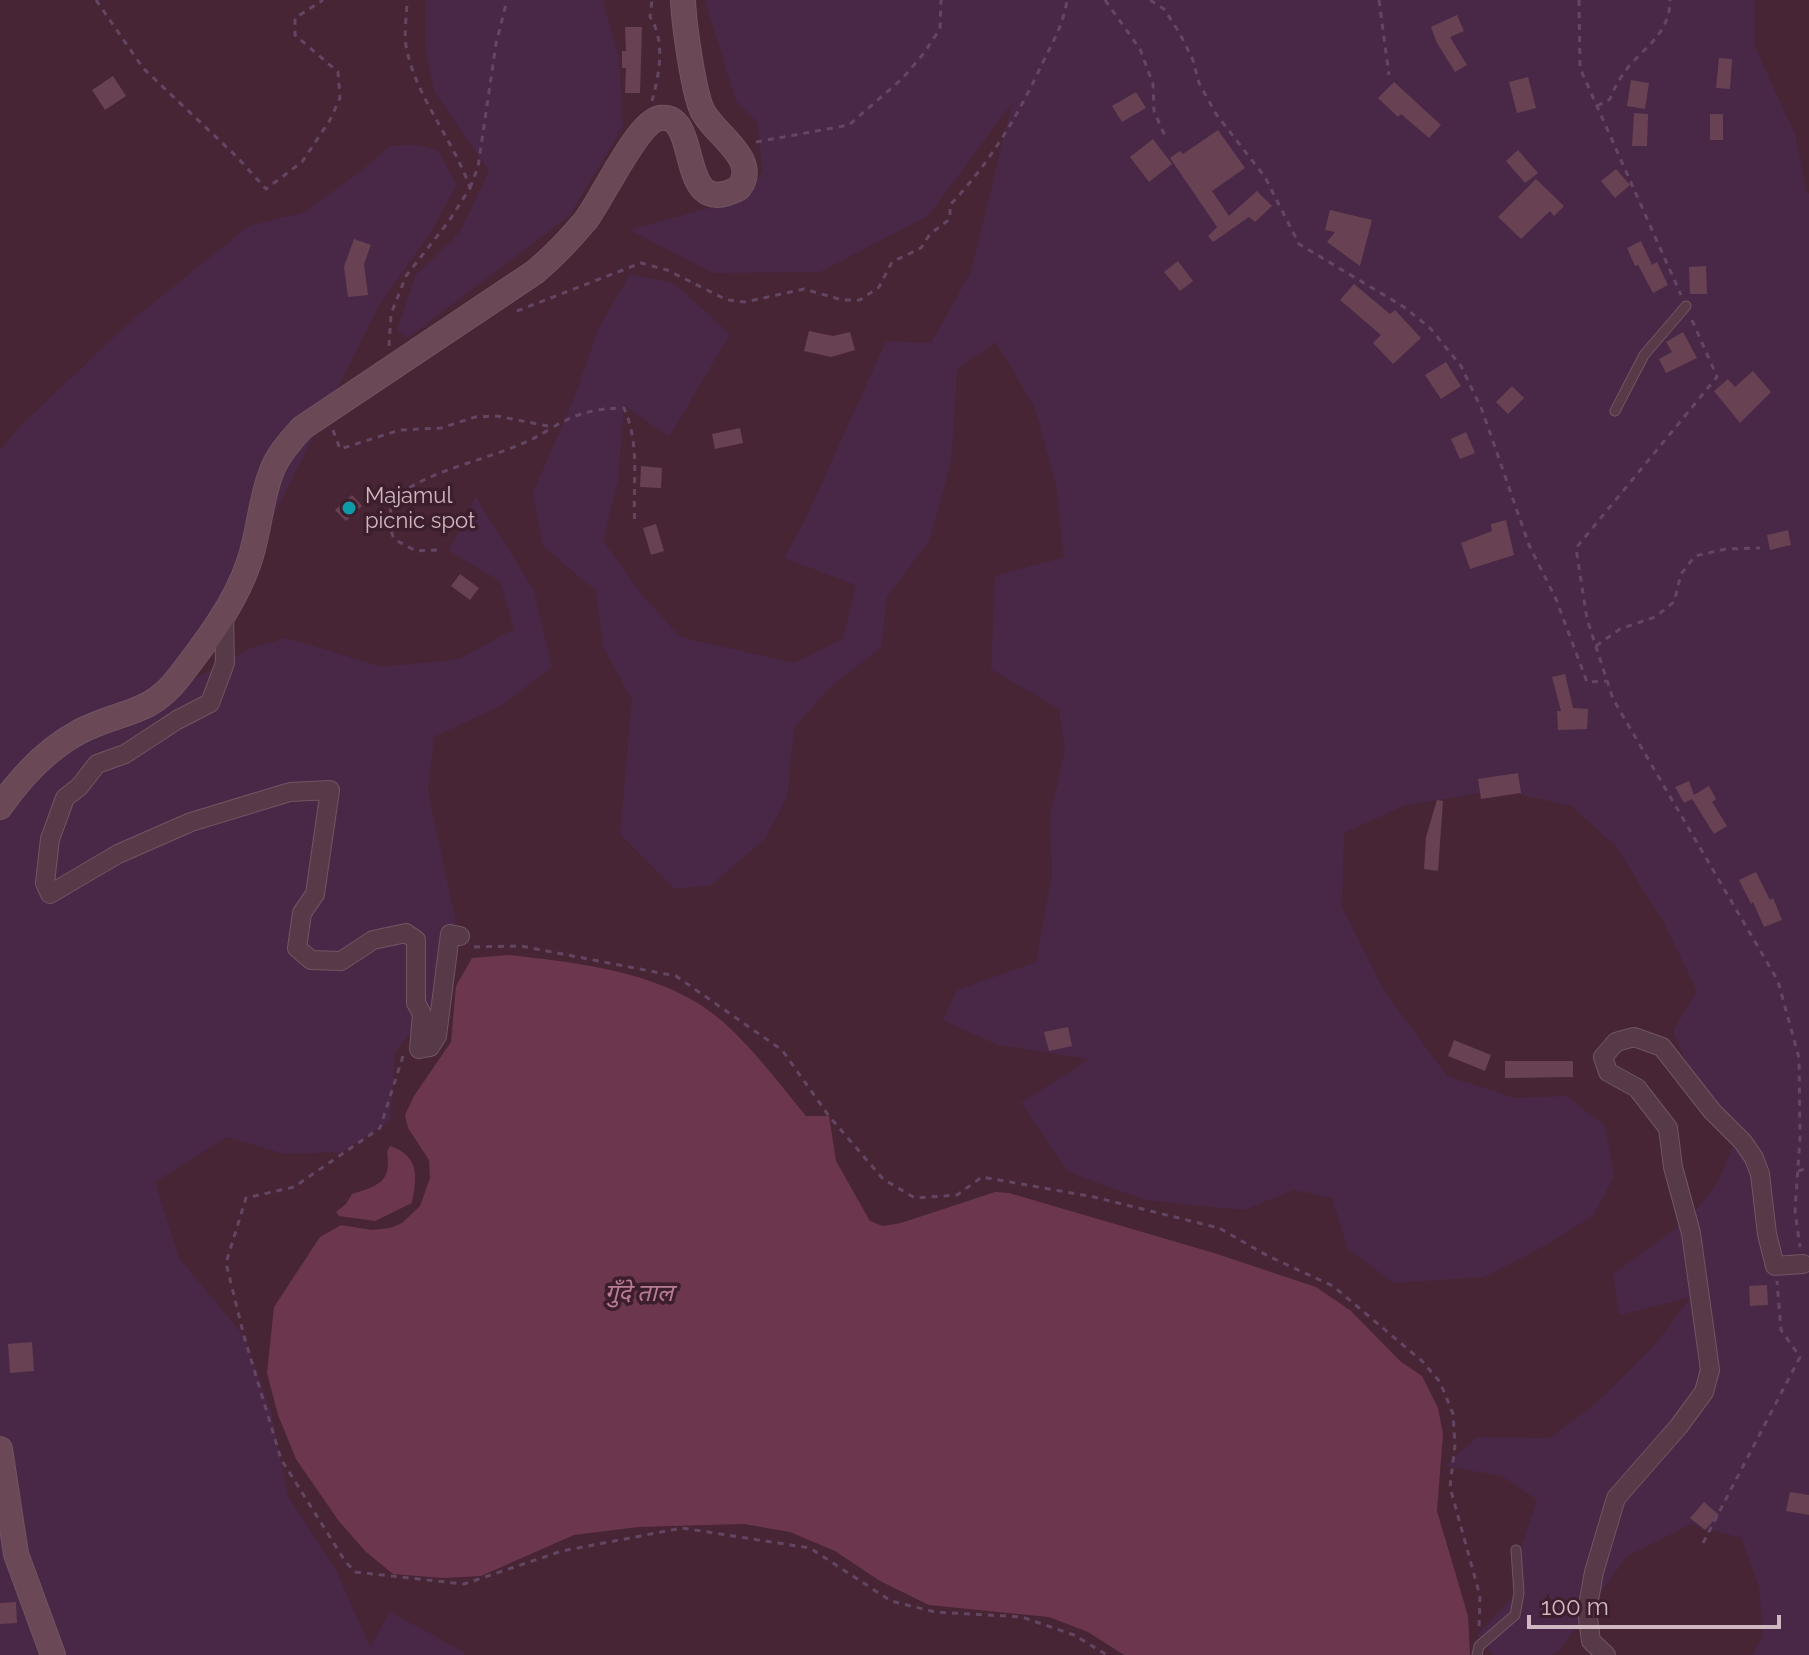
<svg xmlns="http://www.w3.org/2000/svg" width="1809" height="1655" font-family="Raleway,'Noto Sans Devanagari',sans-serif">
<rect width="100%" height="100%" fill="#472535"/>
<g fill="#492847">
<polygon points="425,0 603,0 619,60 623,127 569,216 408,338 397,330 415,276 459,233 489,171 434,91 425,46"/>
<polygon points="705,0 1755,0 1755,47 1795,134 1806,190 1809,193 1809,1655 1752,1655 1763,1636 1759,1587 1741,1538 1691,1524 1627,1556 1560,1650 1551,1655 1493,1655 1477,1635 1515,1594 1522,1544 1537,1500 1502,1476 1445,1466 1477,1437 1548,1438 1589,1409 1620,1380 1656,1343 1691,1297 1619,1315 1613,1274 1690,1218 1718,1182 1741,1126 1693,1079 1673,1031 1697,991 1664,923 1616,846 1571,806 1500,790 1405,805 1344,833 1342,907 1385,992 1447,1076 1515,1098 1566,1096 1605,1125 1614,1177 1593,1216 1537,1250 1484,1277 1394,1283 1348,1249 1332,1198 1294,1190 1244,1210 1145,1200 1068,1172 1021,1103 1089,1059 998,1045 943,1020 957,990 1036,962 1052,874 1050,816 1065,751 1059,709 991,669 995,576 1064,557 1056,485 1035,408 996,342 957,369 951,462 929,541 887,597 881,647 829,688 794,728 787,797 765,839 711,885 674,889 620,834 632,699 603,647 596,591 543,546 533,493 576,393 598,329 630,274 674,283 730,334 669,437 624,405 618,480 603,541 642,595 680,637 794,663 843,639 856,585 784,558 806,518 886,341 931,343 971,272 1012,103 928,216 820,272 713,273 630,230 745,198 762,172 758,123 736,101"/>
<polygon points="418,145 438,151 457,185 430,233 380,304 224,614 167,694 251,648 286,638 382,667 459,659 514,629 500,581 449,551 476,497 533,589 552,667 502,705 434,737 428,792 457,927 432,1005 395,1053 390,1121 342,1152 285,1154 227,1137 155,1182 179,1258 244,1336 271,1412 288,1496 336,1570 370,1647 390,1612 464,1652 464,1655 0,1655 0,450 21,425 132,320 249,226 302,213 356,175 390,146"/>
</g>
<g fill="#6d364f">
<path d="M509 955C571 962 639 969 694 1001 739 1027 773 1077 806 1116H829L836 1161 870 1221 883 1226 901 1223 995 1192 1009 1193 1214 1253 1316 1287 1351 1311 1400 1361 1422 1376 1438 1408 1443 1434 1437 1511 1468 1616 1470 1655H1124L1088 1632 1049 1617 929 1605 880 1581 835 1551 790 1532 744 1524 638 1527 574 1535 481 1576 442 1578 393 1574 365 1551 338 1520 296 1459 278 1415 267 1373 274 1307 320 1237 341 1225 372 1230 390 1228 402 1223 420 1206 430 1178 429 1160 408 1128 405 1115 414 1096 451 1042 456 986 472 958Z"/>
<path d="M390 1146C420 1156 417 1177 412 1203L375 1221 339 1216 336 1212 346 1204 352 1194C377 1186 392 1183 387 1152Z"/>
</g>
<g fill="#684252">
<polygon points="1457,15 1464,31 1450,37 1467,65 1455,72 1437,43 1431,27"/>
<polygon points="625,27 642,27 640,93 625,93 626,68 622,68 622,51 626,51"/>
<polygon points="1719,58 1732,59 1730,89 1716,88"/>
<polygon points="113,76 126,96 105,110 92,90"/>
<polygon points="1528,77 1536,108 1517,113 1509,82"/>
<polygon points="1631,80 1649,83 1645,109 1627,106"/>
<polygon points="1394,82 1441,125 1429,138 1401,114 1398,117 1378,98"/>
<polygon points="1136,92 1146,108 1122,122 1112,106"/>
<polygon points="1634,113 1648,114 1647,146 1632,146"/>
<rect x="1710" y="114" width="13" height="26"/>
<polygon points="1218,130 1245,168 1212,191 1229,216 1257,191 1272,206 1255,222 1249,217 1213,242 1208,236 1217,227 1170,158 1180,151 1183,154"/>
<polygon points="1153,139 1172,164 1149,182 1130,157"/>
<polygon points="1518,150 1538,173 1525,183 1506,161"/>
<polygon points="1616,169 1630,185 1615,198 1601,181"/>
<polygon points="1536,179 1564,206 1554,216 1550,211 1521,239 1498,217"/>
<polygon points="1330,210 1372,220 1360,266 1327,242 1335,232 1325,230"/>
<polygon points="354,239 371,245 364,264 368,295 348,297 344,267"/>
<polygon points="1641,241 1652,265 1657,262 1668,285 1653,293 1638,265 1635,266 1627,248"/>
<polygon points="1178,261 1193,281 1180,291 1164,272"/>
<polygon points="1706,266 1707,294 1690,294 1689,267"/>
<polygon points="1354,284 1390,314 1395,310 1421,338 1393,364 1373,343 1381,335 1340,300"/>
<polygon points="809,331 833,336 850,332 855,350 831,357 804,351"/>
<polygon points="1683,332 1697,358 1666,373 1659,359 1672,352 1666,342"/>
<polygon points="1446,362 1461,386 1441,399 1425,375"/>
<polygon points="1753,371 1771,392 1740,423 1714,391 1728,379 1735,387"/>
<polygon points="1512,386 1524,398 1508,414 1496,402"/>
<polygon points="740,428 743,443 715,449 712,434"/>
<polygon points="1466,432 1475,453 1460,459 1451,439"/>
<polygon points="641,466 662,468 661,488 640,487"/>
<polygon points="352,495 362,506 346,521 335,510"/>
<polygon points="1506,520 1514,555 1470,569 1461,543 1492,531 1491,524"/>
<polygon points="656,524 664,551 651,555 643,528"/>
<polygon points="1788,530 1791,545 1770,550 1767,535"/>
<polygon points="460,574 479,588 470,600 451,586"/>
<polygon points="1565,674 1573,708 1588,709 1587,729 1558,730 1557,711 1561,711 1552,677"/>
<polygon points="1518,773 1521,793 1481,799 1478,779"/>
<polygon points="1689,781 1694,795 1709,786 1716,799 1712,802 1727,826 1714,834 1692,799 1684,803 1675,787"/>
<polygon points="1437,800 1443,801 1438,871 1424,869 1426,837"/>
<polygon points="1756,872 1770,900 1773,898 1782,920 1764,927 1753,902 1751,904 1739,880"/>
<polygon points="1068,1027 1072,1046 1049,1051 1044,1032"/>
<polygon points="1454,1040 1491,1055 1485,1071 1448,1056"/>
<polygon points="1505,1061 1573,1061 1573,1077 1505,1078"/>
<polygon points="1767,1285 1768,1305 1750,1306 1749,1286"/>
<polygon points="32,1342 34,1371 10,1373 8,1344"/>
<polygon points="1790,1492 1809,1495 1809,1515 1786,1511"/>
<polygon points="1704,1502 1719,1515 1705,1530 1690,1518"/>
<polygon points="16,1602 17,1623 0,1624 0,1603"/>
</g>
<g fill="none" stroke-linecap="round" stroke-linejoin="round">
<g stroke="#715562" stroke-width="11">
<g id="service">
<polyline points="1615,411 1644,355 1686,306"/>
<polyline points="1477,1655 1479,1646 1515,1615 1519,1593 1516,1550"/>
</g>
</g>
<g stroke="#715562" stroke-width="20">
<g id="minor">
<polyline points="224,614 225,663 210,703 177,720 125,754 97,764 80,786 65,798 50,839 45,883 50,894 118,854 191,822 290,792 330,790 315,894 302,913 297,948 311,960 341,961 373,940 406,933 416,940 416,1003 422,1014 419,1049 430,1047 437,1036 450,934 460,936"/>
<polyline points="1606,1655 1591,1641 1587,1611 1594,1572 1616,1498 1679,1426 1704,1392 1710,1370 1691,1233 1673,1167 1668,1128 1637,1088 1608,1072 1603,1057 1616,1042 1634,1037 1662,1047 1712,1111 1743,1142 1754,1158 1760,1174 1767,1234 1775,1266 1803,1264"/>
</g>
</g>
<g stroke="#715562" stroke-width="26">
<g id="secondary">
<path d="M0 807C21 777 47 749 79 732 118 711 150 716 179 677 206 642 235 604 249 562 259 534 260 502 271 473 277 456 290 441 302 428L535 272C554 256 570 239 586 220 602 199 638 121 660 118 703 112 674 223 739 188 761 159 713 134 702 110 693 89 684 24 683 0"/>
<polyline points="0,1449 16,1554 53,1655"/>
</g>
</g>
<g stroke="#634662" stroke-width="3" stroke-dasharray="6 6" stroke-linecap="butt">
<polyline points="96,0 143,68 237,157 266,189 302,162 330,120 340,98 338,72 295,35 295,18 323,0"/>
<polyline points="1105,0 1140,49 1153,84 1154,111 1165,136"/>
<polyline points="1150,0 1164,9 1179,32 1193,60 1199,83 1216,114 1265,177 1299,244 1404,307 1430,328 1461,366 1482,410 1529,545 1556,599 1587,682 1607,681"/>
<polyline points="1379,0 1389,75"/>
<polyline points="1579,0 1580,68 1681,295"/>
<path d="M652 101C659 75 666 41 650 17L652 0"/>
<path d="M1597 106 1610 99C1615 86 1621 76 1630 65 1649 44 1670 31 1670 0"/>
<polyline points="756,142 849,125 903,78 924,53 940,29 941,0"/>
<polyline points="470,188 478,167 496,44 507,0"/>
<path d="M517 311 641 263 667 270 727 300 745 302 804 289 842 300H860L879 287 892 262 921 248 930 234 950 219V205C989 164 1018 116 1042 64 1053 41 1062 28 1067 1L1072 0"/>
<polyline points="1692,320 1717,377 1576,548 1587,619 1613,699 1778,981 1799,1058 1800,1138 1795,1211 1800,1247"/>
<path d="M389 346 391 314 406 276 449 221 470 188C454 141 418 100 407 51 403 35 407 16 407 0"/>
<path d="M333 430 340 449 400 430 441 428 475 417 497 416 553 427C577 413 596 408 624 408 641 446 632 485 635 525"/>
<path d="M437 550 416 551 394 539 389 525 392 499C441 462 504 460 553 427"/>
<polyline points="1596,646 1620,629 1655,617 1674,602 1681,574 1695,556 1726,549 1760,548"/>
<polyline points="474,947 521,946 676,976 782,1050 829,1116 883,1179 915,1198 957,1195 982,1177 1094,1197 1219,1228 1268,1256 1333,1286 1422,1361 1440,1382 1453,1414 1455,1445 1450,1487 1480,1596 1479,1628"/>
<polyline points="403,1056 380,1128 294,1187 246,1198 226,1263 244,1336 281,1459 345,1561 355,1572 464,1584 562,1551 682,1528 810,1548 891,1601 935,1612 1022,1617 1074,1635 1107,1655"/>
<polyline points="1798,1171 1809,1168"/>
<polyline points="1703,1543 1800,1357 1781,1330 1777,1281"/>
</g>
<use href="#service" stroke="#563a47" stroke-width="9"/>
<use href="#minor" stroke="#563a47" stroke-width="18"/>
<use href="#secondary" stroke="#6a4856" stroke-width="24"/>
</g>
<circle fill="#0f9aa8" stroke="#3c1e2c" stroke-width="3" cx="349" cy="508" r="8"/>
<g text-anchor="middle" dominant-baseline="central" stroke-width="7" stroke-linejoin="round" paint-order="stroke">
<g font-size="22" fill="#cfb8c2" stroke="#3c1e2c" text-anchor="start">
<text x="365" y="495">Majamul<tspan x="365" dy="25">picnic spot</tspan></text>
</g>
<g font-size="24" font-style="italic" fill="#b97c98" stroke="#3c1e2c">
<text x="639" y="1292">गुँदे ताल</text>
</g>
</g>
<path d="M1529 1615v12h250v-12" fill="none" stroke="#cfb8c2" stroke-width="4"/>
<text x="1541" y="1615" font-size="24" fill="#cfb8c2" stroke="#3c1e2c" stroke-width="6" paint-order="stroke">100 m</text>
</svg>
